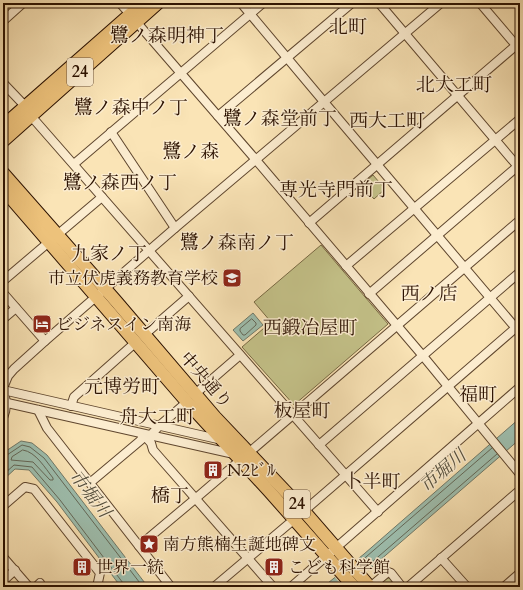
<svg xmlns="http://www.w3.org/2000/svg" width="523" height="590" font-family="Cardo,'Noto Serif JP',serif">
<rect width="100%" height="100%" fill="#fae4b6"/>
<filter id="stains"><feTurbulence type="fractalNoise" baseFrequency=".005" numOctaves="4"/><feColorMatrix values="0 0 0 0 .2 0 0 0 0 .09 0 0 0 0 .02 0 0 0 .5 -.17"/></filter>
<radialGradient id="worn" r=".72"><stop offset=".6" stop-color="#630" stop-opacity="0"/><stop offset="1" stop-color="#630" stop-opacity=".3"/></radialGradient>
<g fill="#c4c289" stroke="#786a44">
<polygon points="373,175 385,189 374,199 368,192 370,190 367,185 368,184 366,181"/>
<polygon points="321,245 388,324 294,405 242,347 271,322 254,302"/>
<polygon points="386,578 391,578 397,585 395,587 384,587 380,583"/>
</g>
<g fill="#9ebfaf" stroke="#707969">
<polygon points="253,313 263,325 243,341 233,330"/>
<polygon points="520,418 520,439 349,587 323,587 364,554"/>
<polygon points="21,441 32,443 47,455 148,587 121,587 57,502 29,470 15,469 3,480 3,453"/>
</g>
<polygon fill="#fae4b6" points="357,557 370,572 352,587 343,587 334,576"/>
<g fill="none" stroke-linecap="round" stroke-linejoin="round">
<g stroke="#646858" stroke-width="1">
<polygon points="252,319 256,323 256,325 245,335 243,335 240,331 240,329"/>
<path d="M23 450C36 452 45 468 53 478V480H50L33 462 11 460 12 457Z"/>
<polyline points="3,455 7,455 22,445 30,447 44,458 143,587"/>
<polyline points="3,475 14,465 32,467 60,500 123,583 124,587"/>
<polyline points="359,563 492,448"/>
<polyline points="364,569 497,454"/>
</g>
<g stroke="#5f462e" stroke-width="10">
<g id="minor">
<polyline points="120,3 256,160 423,356 520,474"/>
<polyline points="241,3 330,109 520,333"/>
<polyline points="379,3 520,169"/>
<polyline points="480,3 520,50"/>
<polyline points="3,21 23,3"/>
<polyline points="3,83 25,106"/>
<polyline points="31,116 378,512"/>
<polyline points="218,116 352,3"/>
<polyline points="111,132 175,228"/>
<polyline points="74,164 263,3"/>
<polyline points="309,223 520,42"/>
<polyline points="346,266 520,119"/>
<polyline points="3,281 102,197"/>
<polyline points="3,293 45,341"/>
<polyline points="369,294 518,166"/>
<polyline points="3,319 16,308"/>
<polyline points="144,335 189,296"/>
<polyline points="3,388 8,376 14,369 45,341 175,228 441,3"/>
<polyline points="3,390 222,440"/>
<polyline points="195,394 240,355"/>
<polyline points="3,402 234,454"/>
<polyline points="71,406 74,397 136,342"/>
<polyline points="38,410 47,428 171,587"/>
<path d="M3 418C6 411 7 405 5 397"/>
<polyline points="150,436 159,426 187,402"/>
<polyline points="319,445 520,272"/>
<polyline points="91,482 141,440 143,434 151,443 153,450 273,587"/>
<polyline points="3,506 25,487 34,489 100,573 97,587"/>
<polyline points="139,546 195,499 520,220"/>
<polyline points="3,557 29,587"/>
<polyline points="441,558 467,587"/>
<polyline points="3,581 15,570"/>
<polyline points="36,587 40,583"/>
<polyline points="214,587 304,511 519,325"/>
<polyline points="291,587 520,387"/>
<polyline points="370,587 388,572 391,573 402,587"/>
<polyline points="408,587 520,490"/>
<polyline points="504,587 520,573"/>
</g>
</g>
<g stroke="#2b1100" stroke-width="14">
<g id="highway">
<polyline points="3,126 143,3"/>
<polyline points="3,141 158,3"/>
<polyline points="3,173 115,300 215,417 304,511 370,587"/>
<polyline points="3,189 187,402 269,491 354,587"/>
</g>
</g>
<use href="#minor" stroke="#fcedd0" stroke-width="8"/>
<use href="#highway" stroke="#edc27b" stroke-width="12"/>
</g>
<defs>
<g id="school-square" transform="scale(1)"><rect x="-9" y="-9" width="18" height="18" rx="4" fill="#8f2418" stroke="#fcedd0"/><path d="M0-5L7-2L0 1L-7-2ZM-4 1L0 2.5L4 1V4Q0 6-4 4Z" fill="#fff"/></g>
<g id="hotel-square" transform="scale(1)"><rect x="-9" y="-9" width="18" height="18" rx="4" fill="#8f2418" stroke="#fcedd0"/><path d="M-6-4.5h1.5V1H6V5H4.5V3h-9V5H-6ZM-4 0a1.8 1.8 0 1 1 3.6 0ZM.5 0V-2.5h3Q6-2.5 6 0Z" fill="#fff"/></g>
<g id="building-square" transform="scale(1)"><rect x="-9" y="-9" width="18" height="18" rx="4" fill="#8f2418" stroke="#fcedd0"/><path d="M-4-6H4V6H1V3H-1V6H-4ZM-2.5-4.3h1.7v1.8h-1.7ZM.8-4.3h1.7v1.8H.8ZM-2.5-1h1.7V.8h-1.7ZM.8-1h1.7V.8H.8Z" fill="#fff"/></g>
<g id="sight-square" transform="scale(1)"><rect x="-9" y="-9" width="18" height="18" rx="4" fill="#8f2418" stroke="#fcedd0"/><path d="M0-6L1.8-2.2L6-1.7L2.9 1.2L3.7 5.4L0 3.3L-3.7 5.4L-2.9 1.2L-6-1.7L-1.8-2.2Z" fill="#fff"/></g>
</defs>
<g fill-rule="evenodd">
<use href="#school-square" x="232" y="278"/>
<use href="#hotel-square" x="42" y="324"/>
<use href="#building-square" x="213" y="470"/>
<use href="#sight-square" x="149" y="544"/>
<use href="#building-square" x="82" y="567"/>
<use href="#building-square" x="274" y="567"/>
</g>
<g text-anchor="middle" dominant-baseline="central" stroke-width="3" stroke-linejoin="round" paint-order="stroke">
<g fill="#fcedd0" stroke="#6a533e" stroke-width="1">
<rect x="67" y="58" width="26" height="28" rx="3"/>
<rect x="284" y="490" width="26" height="28" rx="3"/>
</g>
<g font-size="16" font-weight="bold" fill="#2b1100">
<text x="80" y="72">24</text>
<text x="297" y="504">24</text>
</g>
<g font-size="17" fill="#2b1100" stroke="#fcedd0" text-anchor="start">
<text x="218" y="278" text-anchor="end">市立伏虎義務教育学校</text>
<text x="56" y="324">ビジネスイン南海</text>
<text x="227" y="470">N2ﾋﾞﾙ</text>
<text x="163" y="544">南方熊楠生誕地碑文</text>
<text x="96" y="567">世界一統</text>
<text x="288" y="567">こども科学館</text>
</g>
<g font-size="17" fill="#2b1100" stroke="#fcedd0">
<text transform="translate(206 380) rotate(49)">中央通り</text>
</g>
<g font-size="18" font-style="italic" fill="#534e3d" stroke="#fcedd0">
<text transform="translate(443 471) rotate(-41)">市堀川</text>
<text transform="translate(90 494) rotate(52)">市堀川</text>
</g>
<g font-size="19" fill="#2b1100" stroke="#fcedd0">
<text x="348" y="27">北町</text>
<text x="167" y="36">鷺ノ森明神丁</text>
<text x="454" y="85">北大工町</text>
<text x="131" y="108">鷺ノ森中ノ丁</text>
<text x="280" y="119">鷺ノ森堂前丁</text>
<text x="387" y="121">西大工町</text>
<text x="191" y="152">鷺ノ森</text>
<text x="120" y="183">鷺ノ森西ノ丁</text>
<text x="336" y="190">専光寺門前丁</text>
<text x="237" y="243">鷺ノ森南ノ丁</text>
<text x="109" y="254">九家ノ丁</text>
<text x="429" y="294">西ノ店</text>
<text x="310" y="328">西鍛冶屋町</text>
<text x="122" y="387">元博労町</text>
<text x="478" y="395">福町</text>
<text x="302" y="411">板屋町</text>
<text x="157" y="417">舟大工町</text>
<text x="372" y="482">卜半町</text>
<text x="170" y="496">橋丁</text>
</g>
</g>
<rect width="523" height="590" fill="none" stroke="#fae4b6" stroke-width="16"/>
<rect x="4" y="4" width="515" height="582" fill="none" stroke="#2b1100" stroke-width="2"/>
<rect x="8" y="8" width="507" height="574" fill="none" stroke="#2b1100"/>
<rect width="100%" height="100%" filter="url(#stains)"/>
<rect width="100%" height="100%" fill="url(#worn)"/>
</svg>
